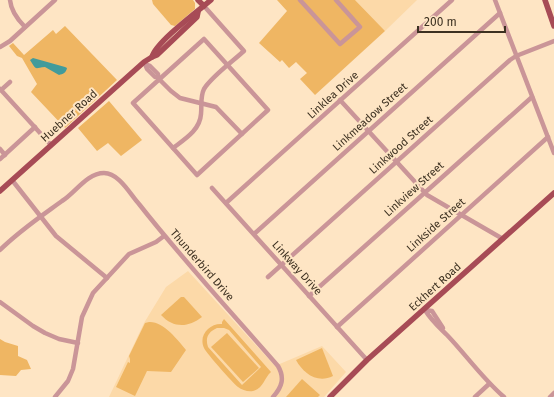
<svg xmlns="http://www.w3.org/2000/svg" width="554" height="397" font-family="'Fira Sans',sans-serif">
<rect width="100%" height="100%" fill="#fee5c4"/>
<g fill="#fcd9a8">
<polygon points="355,0 417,0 385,31"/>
<polygon points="188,271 275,366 322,346 346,372 324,397 109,397 144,323 166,287"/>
</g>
<g fill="#efb663" fill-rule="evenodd">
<polygon points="152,0 193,0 195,3 195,9 175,26 171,25 153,4"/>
<polygon points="277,0 355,0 385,31 315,95 300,79 307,73 296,62 289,68 282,60 280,62 259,43 287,11"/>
<polygon points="65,26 117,80 65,128 31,92 37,84 22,58 17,56 9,46 13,43 24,55 53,30 56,34"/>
<polygon points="109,101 142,140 121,156 108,143 97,151 78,128"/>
<path d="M181 297H184L202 317C188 328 173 328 161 315Z"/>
<path d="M224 319 271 372C264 378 264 388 253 391 248 392 242 390 238 387 233 383 207 354 204 348 198 335 210 323 222 324V322ZM217 328H224L229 330 261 367 242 385 208 347C205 338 208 332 217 328Z"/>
<path d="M149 322C163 321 178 340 186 350L171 372 147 371 135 396 116 387 128 362 130 363V359L129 356 145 323Z"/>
<polygon points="227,333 259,368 243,382 211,347"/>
<polygon points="0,339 5,342 18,346 18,356 27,360 31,369 21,370 16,376 0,375"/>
<path d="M322 348 333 376C317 384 303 373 296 360Z"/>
<polygon points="302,379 320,395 318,397 286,397"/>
</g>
<path fill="#429b9b" d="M33 58 65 67 67 68C66 73 63 74 59 75L45 67C34 68 37 71 30 60Z"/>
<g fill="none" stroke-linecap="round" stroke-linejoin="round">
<g stroke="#ca9598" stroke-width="4.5">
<path d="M10 0C11 11 17 19 25 27"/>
<polyline points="300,0 340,44 360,27 336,0"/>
<polyline points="495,0 554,153"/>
<polygon points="204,39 268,110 197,175 133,103"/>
<polyline points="0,47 10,41 55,0"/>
<polyline points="145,64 147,69 155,77 158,77"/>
<polyline points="147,65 150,66 158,74 158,77 160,80 171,91 180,98 216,107 242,134"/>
<polyline points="0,89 51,145"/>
<polyline points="1,90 10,82"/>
<polyline points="340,100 427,195 503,239"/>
<path d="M173 148C185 139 200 130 201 114 202 105 200 97 204 89 211 77 233 61 244 51L204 6"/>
<polyline points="0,149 5,155"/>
<polyline points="0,159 35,127"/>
<polyline points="12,180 56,236 107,278"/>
<polyline points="212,188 367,360"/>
<polyline points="226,203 452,0"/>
<polyline points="254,234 500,13"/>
<path d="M0 250C19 231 40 217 62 201 75 193 87 173 104 173 119 173 130 194 139 204 183 260 231 312 278 366 285 378 282 387 273 397"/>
<polyline points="268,277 510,60 516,56 554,41"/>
<polyline points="309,296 532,97"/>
<polyline points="0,302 33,326 45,333 59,339 78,343"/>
<path d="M425 310C431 320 439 327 447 335 467 356 482 378 504 397"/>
<polyline points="425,310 432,311 443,328"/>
<polyline points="337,327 548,137"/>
<polyline points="55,397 68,381 73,369 82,317 93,293 129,254 156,242 164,236"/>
<polyline points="475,397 489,384"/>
<polyline points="550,397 554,393"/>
</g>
<g stroke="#a74b56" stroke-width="5.5">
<polyline points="198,0 204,6"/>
<polyline points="545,0 554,26"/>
<path d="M152 57C156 42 198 11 211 0"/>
<polyline points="0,191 144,62 152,57 157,55 197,17 198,12"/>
<polyline points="330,397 367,360 554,193"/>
</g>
</g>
<g text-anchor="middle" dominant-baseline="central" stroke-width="4" stroke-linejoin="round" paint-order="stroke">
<g font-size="11" fill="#3d3121" stroke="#fee5c4">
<text transform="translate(333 95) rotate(-42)">Linklea Drive</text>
<text transform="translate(69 116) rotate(-42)">Huebner Road</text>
<text transform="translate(370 117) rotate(-42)">Linkmeadow Street</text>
<text transform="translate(401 145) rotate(-42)">Linkwood Street</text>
<text transform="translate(414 189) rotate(-42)">Linkview Street</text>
<text transform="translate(436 225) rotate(-42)">Linkside Street</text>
<text transform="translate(202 265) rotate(49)">Thunderbird Drive</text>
<text transform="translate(297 268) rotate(48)">Linkway Drive</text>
<text transform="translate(435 287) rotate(-42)">Eckhert Road</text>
</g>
</g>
<path d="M418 26v6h87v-6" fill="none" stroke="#3d3121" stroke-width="2"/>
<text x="424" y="26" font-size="12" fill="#3d3121" stroke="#fee5c4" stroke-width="3" paint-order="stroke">200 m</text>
</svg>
